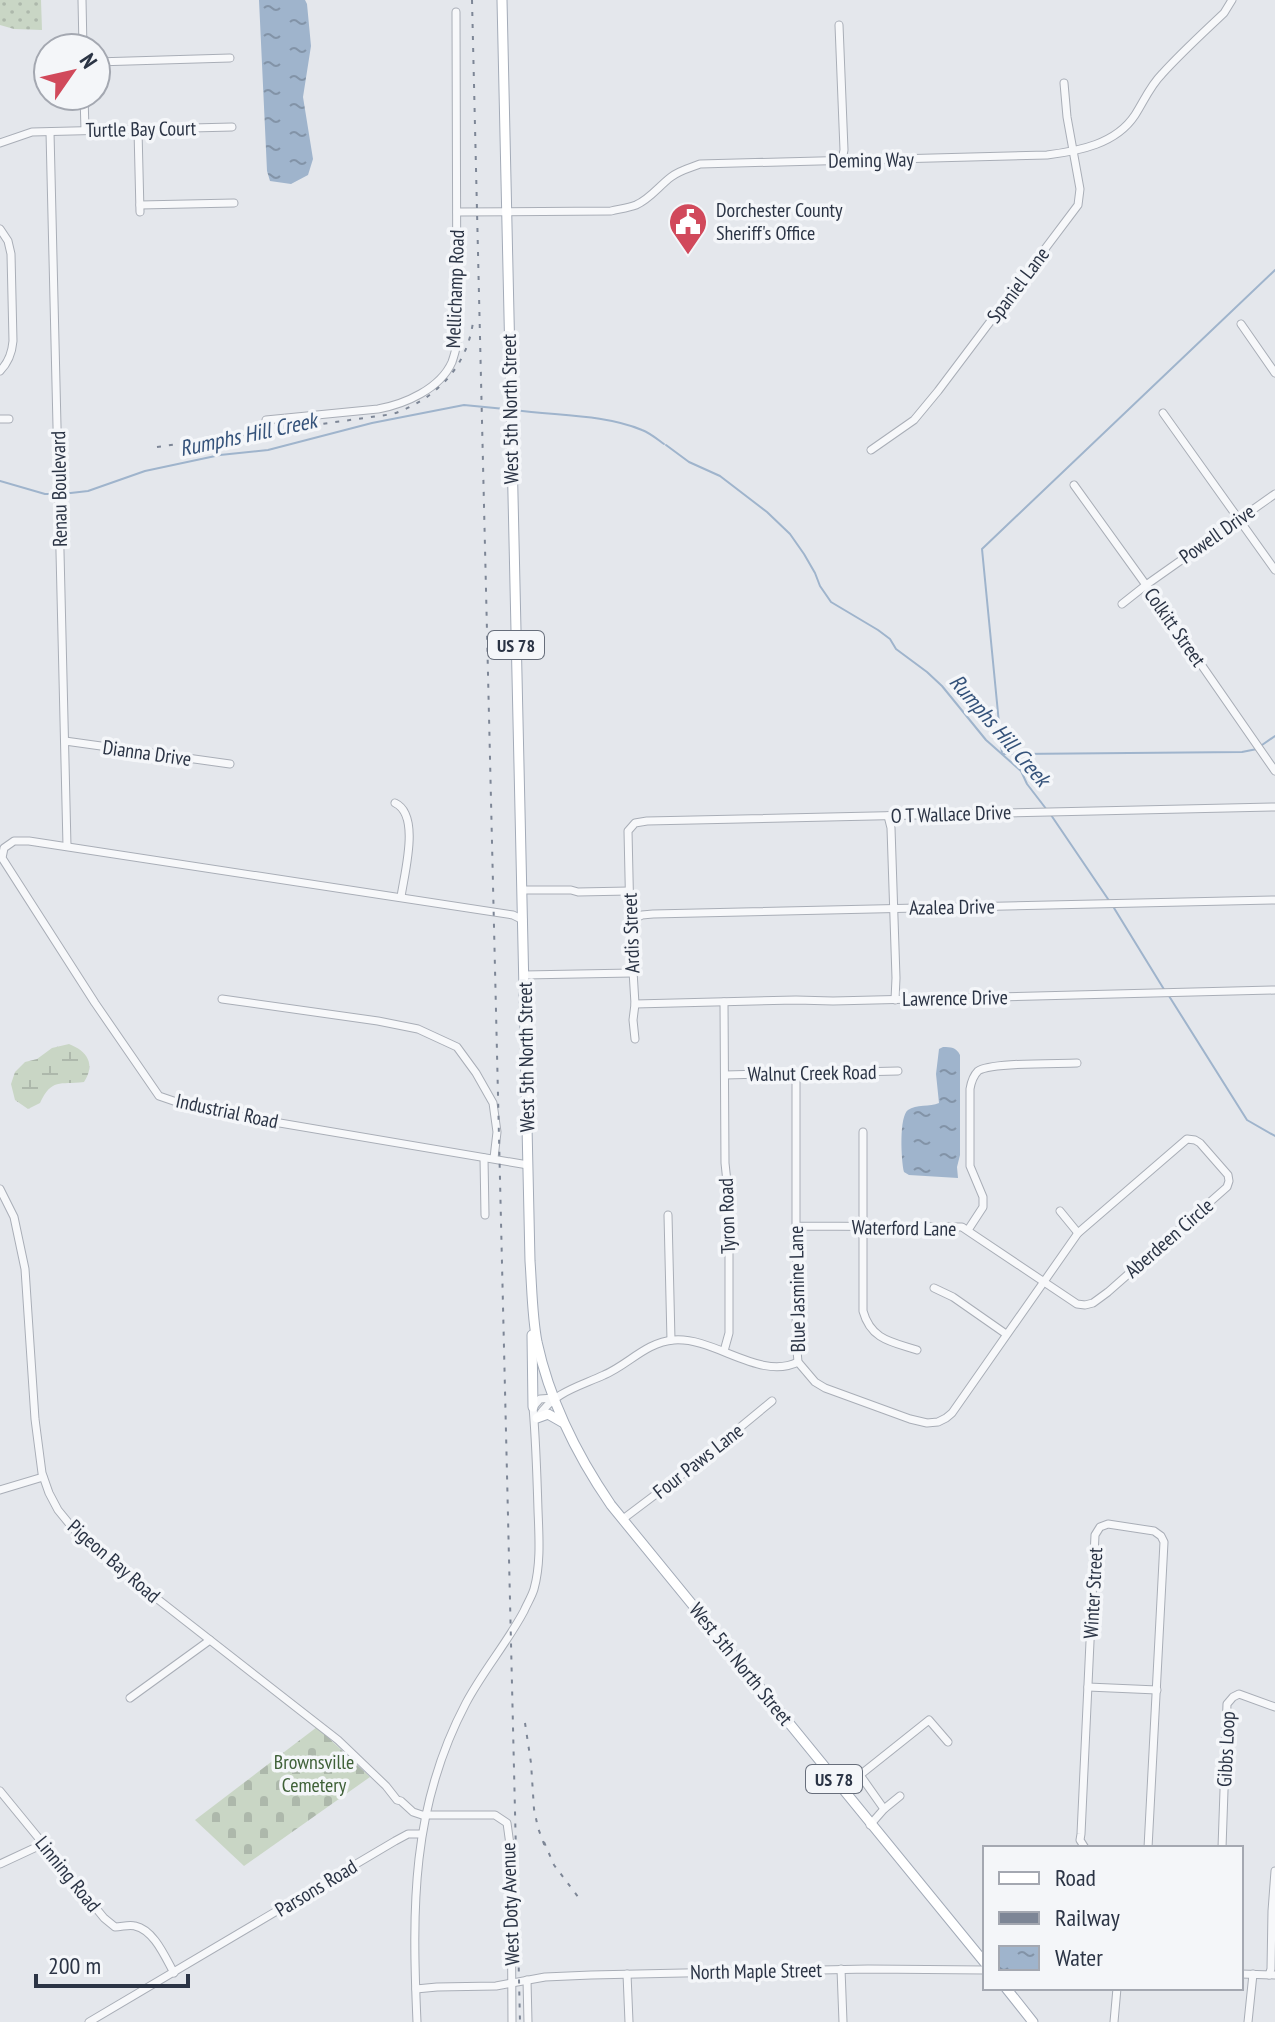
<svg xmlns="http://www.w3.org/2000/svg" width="1275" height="2022" font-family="'PT Sans Narrow',sans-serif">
<defs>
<pattern id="grass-dots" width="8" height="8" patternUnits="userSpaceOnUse" patternTransform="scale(2)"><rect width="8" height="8" fill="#c9d6c5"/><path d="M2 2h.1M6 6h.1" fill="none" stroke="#adb8ab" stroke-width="1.8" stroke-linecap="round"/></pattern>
<pattern id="wetland-marsh" width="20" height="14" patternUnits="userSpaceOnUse" patternTransform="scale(2)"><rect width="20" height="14" fill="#c9d6c5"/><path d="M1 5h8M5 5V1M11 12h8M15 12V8" fill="none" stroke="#adb8ab"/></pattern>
<pattern id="cemetery-stones" width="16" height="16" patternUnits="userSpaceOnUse" patternTransform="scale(2)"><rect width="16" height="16" fill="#c9d6c5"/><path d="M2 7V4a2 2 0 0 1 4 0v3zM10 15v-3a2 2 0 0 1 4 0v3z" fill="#adb8ab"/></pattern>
<pattern id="water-ripples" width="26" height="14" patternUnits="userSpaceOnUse" patternTransform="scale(2)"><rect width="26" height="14" fill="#9fb4cc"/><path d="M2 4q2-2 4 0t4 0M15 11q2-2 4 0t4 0" fill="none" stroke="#8293a7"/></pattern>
</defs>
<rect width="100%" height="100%" fill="#e4e7ec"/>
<polygon fill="url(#grass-dots)" points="0,0 41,0 42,30 14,29 0,25"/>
<path fill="url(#wetland-marsh)" d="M69 1044C87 1051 96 1064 84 1082 59 1085 52 1078 40 1103L28 1109 15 1100 11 1084 15 1072 25 1062 37 1059 52 1048Z"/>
<polygon fill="url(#cemetery-stones)" points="317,1727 370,1777 244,1866 195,1820"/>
<g fill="url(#water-ripples)">
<polygon points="259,0 305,0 307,4 311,46 303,97 313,159 308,175 291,184 270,181 267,171"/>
<path d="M943 1047C951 1047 956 1047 960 1055V1155L957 1167 958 1178 909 1175 904 1172C901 1160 899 1116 908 1110 916 1104 930 1107 939 1103L936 1074 939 1049Z"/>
</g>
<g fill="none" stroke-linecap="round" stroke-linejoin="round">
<g stroke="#9fb4cc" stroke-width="2">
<path d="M515 410C556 416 603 414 642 430 650 433 657 439 664 444"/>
<polyline points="666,445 689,462 720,476 767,512 790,534 804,554 815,573 820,586 831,602 878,630 890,639 896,649 927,672 942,686 986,740 1021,771 1027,784 1047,810"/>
<polyline points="0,481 45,494 55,494"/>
<polyline points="62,494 88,491 145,471 220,455 268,450 372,423 464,405 505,409"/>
<polyline points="1262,745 1275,736"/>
<polyline points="1002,754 982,549 1275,270"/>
<polyline points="1003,754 1242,752 1257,749"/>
<polyline points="1051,815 1110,902"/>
<polyline points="1114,908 1165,991"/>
<polyline points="1169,996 1247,1120 1275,1136"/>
</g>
<g stroke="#a9aeb7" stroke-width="9">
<g id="minor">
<polyline points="82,0 83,48"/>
<polyline points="839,25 844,150 842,160"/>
<polyline points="96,62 230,58"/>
<polyline points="84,96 85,130"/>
<polyline points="138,130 140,212"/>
<polyline points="50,132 67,846"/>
<polyline points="0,143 32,132 232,127"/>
<polyline points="140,205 234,203"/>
<path d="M457 212 611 211C619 209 628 208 636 205 650 199 659 186 671 177 680 170 690 168 700 164L1047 155C1079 151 1116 144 1135 115 1144 101 1150 86 1162 74 1182 52 1203 33 1224 13L1232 0"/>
<path d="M0 229 8 241 11 254 13 341C12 353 9 362 0 371"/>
<polyline points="1241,324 1275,373"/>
<polyline points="1163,413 1275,570"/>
<polyline points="0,419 9,419"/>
<path d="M266 420 378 409C405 404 440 389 452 362 454 356 456 349 457 343L456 12"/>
<polyline points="871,450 914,420 938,391 1078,205 1080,189 1067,117 1064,83"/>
<polyline points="1074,485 1146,585 1275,771"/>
<polyline points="1122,604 1146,585 1275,494"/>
<polyline points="65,741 230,764"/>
<path d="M395 803C421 815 404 874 401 897"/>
<polyline points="888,816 891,828 896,978 895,1000"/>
<polyline points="522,890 571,890 578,892 629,891"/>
<polyline points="523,920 513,915 29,841 14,841 4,848 2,858 95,1003 159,1096 197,1109 528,1165"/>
<polyline points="630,921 642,915 653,914 1275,900"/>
<polyline points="524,975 632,973"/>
<polyline points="222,999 378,1021 418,1029 457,1047 476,1073 493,1103 497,1132 494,1158"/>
<polyline points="724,1002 725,1163 729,1201 729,1333 724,1351"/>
<polyline points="635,1004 796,1000 833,1001 1275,990"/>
<polyline points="635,1039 633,1020 635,1004 630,921 628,831 635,823 647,821 1275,807"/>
<polyline points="725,1075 898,1071"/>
<path d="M863 1132V1311C871 1340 892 1342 917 1350"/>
<polyline points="484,1158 485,1215"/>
<polyline points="0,1189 14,1217 25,1269 35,1419 42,1473 49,1493 58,1510 76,1532 105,1558 338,1740 386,1786 397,1800 401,1801 413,1812 422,1815 495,1815 507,1823 511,1852 512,2022"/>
<polyline points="1060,1211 1078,1233"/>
<polyline points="668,1215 671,1340"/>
<polyline points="796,1226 962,1227 1077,1304 1085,1305 1093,1303 1108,1292 1227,1187 1229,1181 1228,1175 1200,1143 1195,1140 1187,1139 1078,1233 952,1413 946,1418 938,1422 927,1423 910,1419 825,1388 815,1382 798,1362 796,1339 797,1240 796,1226 796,1075"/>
<path d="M968 1230 983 1207V1197L970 1166V1089C971 1083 973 1076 978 1071 990 1062 1059 1064 1077 1063"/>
<polyline points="934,1288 953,1297 1006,1334"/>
<path d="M538 1417C554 1392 578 1387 604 1375 628 1365 646 1342 674 1340 715 1337 760 1381 798 1362"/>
<polyline points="0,1490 43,1477"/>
<polyline points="623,1519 692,1467 772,1401"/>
<polyline points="1088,1687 1157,1690"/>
<polyline points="130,1698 210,1640"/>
<path d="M0 1791 104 1918 115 1927C122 1927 129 1924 135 1926 154 1930 165 1957 174 1973"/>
<polyline points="884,1809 860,1775 929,1720 948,1742"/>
<polyline points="870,1825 884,1809 900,1796"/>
<polyline points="1085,1848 1080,1840 1081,1834 1095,1535 1100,1527 1108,1524 1154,1531 1161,1536 1164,1542 1148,1848"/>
<polyline points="1222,1848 1227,1704 1233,1697 1239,1694 1275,1707"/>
<polyline points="0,1864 43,1844"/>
<polyline points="841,1969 843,2022"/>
<polyline points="627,1974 629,2022"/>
<polyline points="1241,1974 1275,1975"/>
<polyline points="1269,1975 1271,1969 1272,1911 1275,1871"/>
<polyline points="527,1980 528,2022"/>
<polyline points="416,1989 437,1987 496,1986 545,1977 591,1975 868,1969 985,1970"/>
<polyline points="89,2022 395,1841 408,1834 421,1834"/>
<path d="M417 2022C412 1908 411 1807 466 1703 483 1671 507 1643 524 1611 527 1604 532 1596 534 1589 541 1564 539 1536 538 1510 537 1476 536 1442 533 1407L540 1399 554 1398"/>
<polyline points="1114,2022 1117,1988"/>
<polyline points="1248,2022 1253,1974"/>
</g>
</g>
<g stroke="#a3abb8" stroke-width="11">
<g id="major">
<path d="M502 0 530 1261C532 1288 532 1315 537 1342 550 1402 576 1454 611 1505L985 1963"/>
<polyline points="532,1335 533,1407"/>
<polyline points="537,1418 548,1414 562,1422"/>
<polyline points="1006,1988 1033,2022"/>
</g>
</g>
<use href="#minor" stroke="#f7f8fa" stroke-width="7"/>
<use href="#major" stroke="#fff" stroke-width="9"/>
<g stroke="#7d8696" stroke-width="2" stroke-dasharray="4 8" stroke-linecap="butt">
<polyline points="472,0 520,2022"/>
<path d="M157 447 393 414C436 399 467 367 473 322"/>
<polyline points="525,1723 531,1763 534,1809 538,1828 547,1852"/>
<polyline points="544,1842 554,1865 582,1902"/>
</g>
</g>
<defs>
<g id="civic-pin" transform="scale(2)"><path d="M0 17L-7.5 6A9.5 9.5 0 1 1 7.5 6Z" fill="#d1495b" stroke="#f4f6f9"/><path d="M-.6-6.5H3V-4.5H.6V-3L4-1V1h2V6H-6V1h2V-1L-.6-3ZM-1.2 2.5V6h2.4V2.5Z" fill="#fff"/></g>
</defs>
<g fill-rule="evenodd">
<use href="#civic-pin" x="688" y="222"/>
</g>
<g text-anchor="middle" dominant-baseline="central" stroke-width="7" stroke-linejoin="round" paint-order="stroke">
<g fill="#f4f6f9" stroke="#676e7b" stroke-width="2">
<rect x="488" y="631" width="56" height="28" rx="6"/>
<rect x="806" y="1765" width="56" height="28" rx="6"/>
</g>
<g font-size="18" font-weight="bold" fill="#2b3445">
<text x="516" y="645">US 78</text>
<text x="834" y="1779">US 78</text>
</g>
<g font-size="20" fill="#2b3445" stroke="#f4f6f9">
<text transform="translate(141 129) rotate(-1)">Turtle Bay Court</text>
<text transform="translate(871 160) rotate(-1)">Deming Way</text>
<text transform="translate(1018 285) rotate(-53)">Spaniel Lane</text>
<text transform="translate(455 289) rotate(-88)">Mellichamp Road</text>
<text transform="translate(510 409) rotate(-91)">West 5th North Street</text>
<text transform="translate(59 489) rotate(-91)">Renau Boulevard</text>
<text transform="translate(1217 534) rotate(-35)">Powell Drive</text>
<text transform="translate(1175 627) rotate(55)">Colkitt Street</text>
<text transform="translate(147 753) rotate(8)">Dianna Drive</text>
<text transform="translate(951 814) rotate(-2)">O T Wallace Drive</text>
<text transform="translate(952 907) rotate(-1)">Azalea Drive</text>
<text transform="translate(631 933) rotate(-92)">Ardis Street</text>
<text transform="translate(955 998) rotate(-1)">Lawrence Drive</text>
<text transform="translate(526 1057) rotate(-91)">West 5th North Street</text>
<text transform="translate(812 1073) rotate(-1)">Walnut Creek Road</text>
<text transform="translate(227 1111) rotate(12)">Industrial Road</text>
<text transform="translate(727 1216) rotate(-92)">Tyron Road</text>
<text transform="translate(904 1228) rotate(1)">Waterford Lane</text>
<text transform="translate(1169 1238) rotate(-41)">Aberdeen Circle</text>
<text transform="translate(797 1289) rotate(-91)">Blue Jasmine Lane</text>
<text transform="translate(698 1461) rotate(-38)">Four Paws Lane</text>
<text transform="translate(114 1561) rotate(41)">Pigeon Bay Road</text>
<text transform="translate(1093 1593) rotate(-87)">Winter Street</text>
<text transform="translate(741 1664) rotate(51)">West 5th North Street</text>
<text transform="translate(1226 1749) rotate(-87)">Gibbs Loop</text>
<text transform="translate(68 1874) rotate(51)">Linning Road</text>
<text transform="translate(316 1888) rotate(-31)">Parsons Road</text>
<text transform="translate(510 1904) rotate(-92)">West Doty Avenue</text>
<text transform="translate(756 1971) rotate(-1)">North Maple Street</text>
</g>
<g font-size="20" fill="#2b3445" stroke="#f4f6f9" text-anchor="start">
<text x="716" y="210">Dorchester County<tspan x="716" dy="23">Sheriff's Office</tspan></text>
</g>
<g font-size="20" fill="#3f6138" stroke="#f4f6f9">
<text x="314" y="1762">Brownsville<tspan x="314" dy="23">Cemetery</tspan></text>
</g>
<g font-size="22" font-style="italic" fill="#34527a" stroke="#f4f6f9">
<text transform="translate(248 434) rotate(-12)">Rumphs Hill Creek</text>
<text transform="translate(1000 730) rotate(49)">Rumphs Hill Creek</text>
</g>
</g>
<rect x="983" y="1846" width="260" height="144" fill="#f4f6f9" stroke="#a4a8b1" stroke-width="2"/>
<rect x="999" y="1872" width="40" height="12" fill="#ffffff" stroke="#a4a8b1" stroke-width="2"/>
<text x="1055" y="1886" font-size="24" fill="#2b3445">Road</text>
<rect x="999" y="1912" width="40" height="12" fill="#7d8696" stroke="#a4a8b1" stroke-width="2"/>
<text x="1055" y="1926" font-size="24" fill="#2b3445">Railway</text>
<rect x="999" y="1946" width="40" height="24" fill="url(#water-ripples)" stroke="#a4a8b1" stroke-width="2"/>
<text x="1055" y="1966" font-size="24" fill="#2b3445">Water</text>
<g transform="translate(72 72) rotate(56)"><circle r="38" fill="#f4f6f9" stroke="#a4a8b1" stroke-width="2"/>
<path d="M0-6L14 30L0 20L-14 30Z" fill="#d1495b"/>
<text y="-12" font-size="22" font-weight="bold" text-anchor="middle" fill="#2b3445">N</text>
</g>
<path d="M36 1974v12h152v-12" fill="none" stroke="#2b3445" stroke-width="4"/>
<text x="48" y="1974" font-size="24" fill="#2b3445" stroke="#f4f6f9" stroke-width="6" paint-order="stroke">200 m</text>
</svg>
